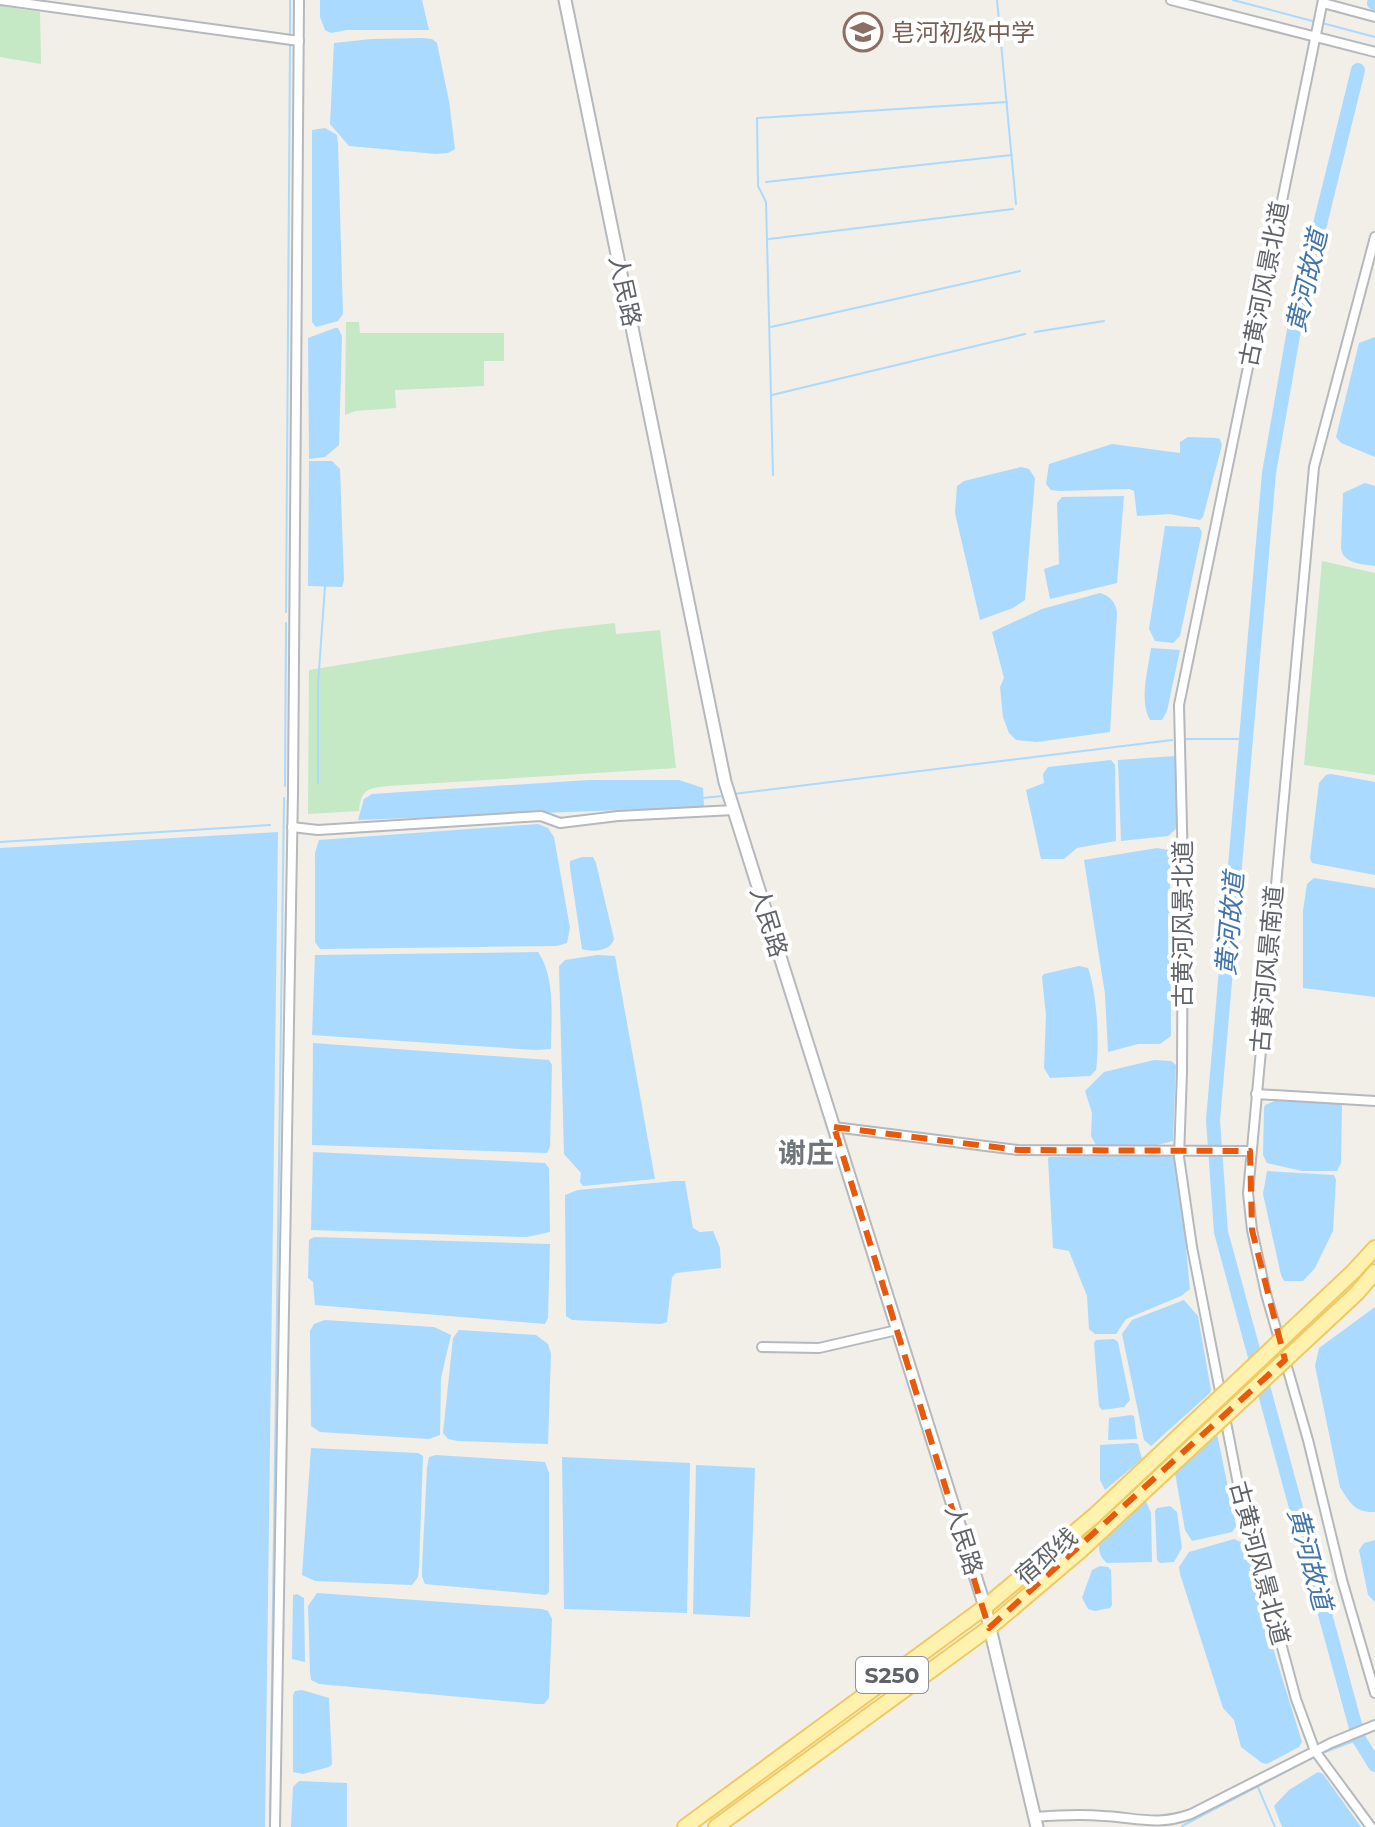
<svg xmlns="http://www.w3.org/2000/svg" width="1375" height="1827" font-family="Montserrat,'Noto Sans SC',sans-serif">
<rect width="100%" height="100%" fill="#f1efe8"/>
<g fill="#c5e8c5">
<polygon points="0,6 40,12 41,64 0,57"/>
<polygon points="346,322 359,322 360,333 504,333 504,361 484,361 484,386 395,390 396,408 355,411 345,415"/>
<polygon points="1322,561 1375,573 1375,775 1304,765"/>
<path d="M615 623 616 634 660 630 676 768 388 786C367 788 361 790 359 811L308 814 309 670 553 630Z"/>
</g>
<g fill="#aadaff">
<polygon points="320,0 422,0 429,30 347,30 331,33 325,30 320,17"/>
<polygon points="423,38 432,39 437,43 449,101 455,149 448,153 436,154 349,146 330,124 334,43 372,39"/>
<polygon points="325,128 337,135 338,143 343,314 338,321 316,327 312,322 312,130"/>
<polygon points="335,328 338,328 342,336 339,445 325,457 309,459 308,338"/>
<polygon points="1375,337 1375,457 1341,443 1336,437 1359,343"/>
<polygon points="1188,437 1216,438 1220,439 1222,445 1203,517 1200,520 1170,514 1137,516 1134,491 1129,489 1060,491 1051,490 1046,484 1049,464 1112,444 1180,453 1180,442"/>
<polygon points="309,461 332,461 340,469 344,580 342,587 308,586"/>
<polygon points="1021,467 1029,469 1035,478 1025,600 1013,608 980,620 955,513 957,486 964,481"/>
<path d="M1365 483 1375 486V566C1362 564 1343 564 1341 548L1343 493Z"/>
<polygon points="1124,496 1117,583 1050,599 1044,569 1059,564 1057,503 1062,497"/>
<polygon points="1165,526 1199,527 1202,532 1180,636 1173,643 1155,641 1149,629"/>
<path d="M1100 593C1110 596 1116 602 1117 613L1110 732 1037 742 1016 740 1009 733 1003 717 1000 687 1004 678 992 632 1042 609Z"/>
<path d="M1151 648 1180 650 1167 711 1162 720H1150C1139 699 1148 671 1151 648Z"/>
<polygon points="1175,756 1177,828 1168,836 1121,841 1118,760"/>
<polygon points="1111,760 1115,765 1116,841 1077,848 1064,859 1041,859 1026,790 1044,783 1043,774 1048,767"/>
<polygon points="1331,774 1375,782 1375,875 1312,863 1310,858 1319,783 1326,775"/>
<polygon points="589,780 679,780 703,788 704,807 358,820 364,799 372,794"/>
<polygon points="538,824 548,828 554,837 570,928 567,943 557,946 320,949 315,942 315,853 319,840"/>
<polygon points="278,832 265,1827 0,1827 0,848"/>
<polygon points="1157,848 1168,850 1170,856 1171,1036 1160,1044 1138,1044 1108,1052 1105,994 1084,860"/>
<path d="M582 857H593L596 863 614 939C610 952 593 952 582 949L570 868V861Z"/>
<polygon points="1314,878 1375,888 1375,997 1303,988 1303,911 1307,884"/>
<path d="M538 952C556 978 551 1019 551 1049L535 1050 312 1035 315 955Z"/>
<polygon points="597,955 615,956 655,1179 583,1186 580,1182 581,1173 564,1154 559,966 565,960"/>
<path d="M1079 966 1088 968C1097 993 1100 1043 1096 1070L1090 1076 1050 1078 1044 1068 1046 1016 1042 977 1044 974Z"/>
<polygon points="313,1043 549,1060 552,1065 550,1147 547,1153 312,1145"/>
<polygon points="1154,1060 1171,1061 1176,1065 1173,1141 1141,1149 1097,1147 1091,1136 1092,1113 1085,1091 1104,1072"/>
<polygon points="1279,1099 1339,1102 1342,1105 1341,1163 1337,1171 1302,1171 1267,1163 1263,1155 1264,1108 1265,1105"/>
<polygon points="313,1152 545,1163 549,1168 550,1232 527,1237 311,1230"/>
<polygon points="1167,1155 1176,1159 1178,1165 1190,1289 1181,1296 1126,1319 1116,1334 1095,1334 1089,1329 1087,1296 1069,1251 1053,1248 1048,1159 1049,1157"/>
<polygon points="1267,1171 1334,1175 1336,1180 1333,1231 1315,1268 1303,1281 1284,1281 1281,1275 1263,1194"/>
<polygon points="675,1181 685,1181 693,1228 700,1232 713,1231 720,1248 721,1268 676,1273 672,1277 667,1322 661,1324 572,1320 566,1316 565,1195 578,1190"/>
<polygon points="314,1237 550,1244 548,1318 545,1324 315,1305 313,1282 308,1278 309,1240"/>
<polygon points="1184,1300 1198,1316 1211,1390 1210,1393 1151,1446 1144,1440 1122,1334 1132,1320"/>
<path d="M1375 1307V1512C1355 1513 1350 1503 1340 1487L1315 1366 1319 1348Z"/>
<polygon points="325,1320 434,1327 451,1335 441,1378 440,1435 429,1439 320,1432 311,1426 310,1331 314,1324"/>
<polygon points="459,1330 536,1335 548,1344 551,1354 548,1444 458,1441 448,1439 443,1433 453,1338"/>
<polygon points="1114,1339 1118,1342 1130,1400 1124,1407 1102,1410 1099,1406 1094,1343 1096,1340"/>
<polygon points="1131,1415 1134,1416 1137,1439 1108,1440 1109,1418"/>
<polygon points="1217,1434 1236,1526 1232,1532 1192,1541 1185,1530 1175,1473"/>
<polygon points="1134,1443 1138,1444 1142,1459 1105,1490 1100,1480 1100,1445"/>
<polygon points="311,1448 418,1453 423,1456 419,1567 418,1577 412,1585 315,1581 302,1575"/>
<polygon points="436,1455 545,1462 549,1473 549,1592 546,1595 425,1584 422,1577 422,1567 427,1468 429,1457"/>
<polygon points="562,1457 690,1463 687,1613 564,1609"/>
<polygon points="696,1465 755,1468 750,1617 693,1614"/>
<path d="M1145 1499 1151 1513 1152 1562 1107 1563C1099 1557 1097 1547 1101 1537Z"/>
<polygon points="1170,1506 1177,1512 1182,1548 1174,1562 1160,1563 1157,1560 1155,1511 1157,1508"/>
<polygon points="1234,1539 1243,1543 1253,1568 1263,1616 1302,1742 1299,1747 1267,1764 1262,1763 1241,1747 1234,1720 1223,1708 1180,1574 1179,1567 1189,1552"/>
<polygon points="1375,1540 1375,1602 1368,1595 1359,1550 1364,1543"/>
<polygon points="1100,1566 1108,1567 1111,1570 1112,1605 1110,1608 1095,1611 1088,1609 1082,1598 1092,1570"/>
<polygon points="317,1593 542,1609 548,1611 552,1619 549,1698 544,1704 537,1704 319,1684 311,1680 310,1672 308,1606"/>
<polygon points="297,1594 304,1598 305,1662 292,1659 293,1595"/>
<polygon points="302,1690 329,1698 332,1764 329,1767 303,1774 293,1772 293,1695 295,1691"/>
<polygon points="1318,1772 1323,1774 1361,1827 1282,1827 1274,1806 1289,1790"/>
<polygon points="299,1781 347,1783 347,1827 291,1827 293,1787"/>
</g>
<g fill="none" stroke-linecap="round" stroke-linejoin="round">
<g stroke="#aadaff" stroke-width="2">
<polyline points="997,0 1016,204"/>
<polyline points="1233,0 1316,22"/>
<polyline points="1322,23 1375,37"/>
<polyline points="290,33 290,0"/>
<polyline points="766,182 1012,155"/>
<polyline points="769,239 1013,209"/>
<polyline points="771,327 1020,271"/>
<polyline points="1035,332 1104,321"/>
<polyline points="772,395 1025,334"/>
<polyline points="773,475 766,202 758,186 757,118 1007,102"/>
<polyline points="286,612 290,46"/>
<polyline points="1186,739 1245,739"/>
<polyline points="318,783 318,684 325,586"/>
<polyline points="285,786 286,623"/>
<polyline points="733,794 1172,740"/>
<polyline points="703,798 723,796"/>
<polyline points="0,842 270,825"/>
<polyline points="1325,1752 1359,1739"/>
<polyline points="1368,1755 1375,1751"/>
<polyline points="1257,1785 1275,1827"/>
<polyline points="1182,1826 1312,1758"/>
<polyline points="270,1827 284,798"/>
</g>
<g stroke="#aadaff" stroke-width="14">
<polyline points="1374,3 1375,0"/>
<polyline points="1358,70 1294,330 1269,473 1213,1120 1221,1232 1359,1739 1375,1765"/>
</g>
<g stroke="#b5b8bc" stroke-width="12">
<g id="minor">
<polyline points="0,0 299,41"/>
<polyline points="1171,0 1375,52"/>
<polyline points="1323,0 1179,705 1183,868 1182,1072 1179,1157 1192,1247 1238,1484 1296,1699 1315,1751 1371,1827"/>
<polyline points="1323,3 1375,17"/>
<polyline points="1375,237 1314,467 1248,1193 1252,1230 1266,1294 1308,1440 1342,1580 1375,1693"/>
<polyline points="292,827 318,830 541,816 560,823 618,816 734,810"/>
<polyline points="1256,1094 1375,1101"/>
<polyline points="834,1127 1018,1150 1250,1151"/>
<polyline points="762,1347 819,1348 897,1330"/>
<path d="M1035 1817C1059 1815 1081 1814 1104 1816 1138 1818 1158 1826 1191 1814L1331 1743 1375 1725"/>
<polyline points="275,1827 293,792 299,0"/>
</g>
</g>
<g stroke="#b5b8bc" stroke-width="15">
<polyline id="tertiary" points="565,0 725,782 985,1607 1037,1827"/>
</g>
<g stroke="#f2c960" stroke-width="18">
<g id="primary">
<polyline points="1353,1272 1375,1248"/>
<polyline points="1357,1293 1375,1272"/>
<polyline points="685,1827 985,1607 1094,1516"/>
<polyline points="716,1827 989,1628 1080,1551"/>
</g>
</g>
<use href="#minor" stroke="#fff" stroke-width="8"/>
<use href="#tertiary" stroke="#fff" stroke-width="11"/>
<use href="#primary" stroke="#fff2af" stroke-width="14"/>
<g stroke="#f2c960" stroke-width="18" stroke-linecap="butt">
<g id="primary-bridge">
<polyline points="1094,1516 1353,1272"/>
<polyline points="1080,1551 1357,1293"/>
</g>
</g>
<use href="#primary-bridge" stroke="#fff2af" stroke-width="14"/>
</g>
<path fill="none" stroke="#e8590c" stroke-width="6" stroke-dasharray="16 10" stroke-linejoin="round" d="M834 1127 1018 1150 1250 1151 1252 1230 1285 1360 989 1628Z"/>
<defs>
<g id="school-ring" transform="scale(2)"><circle r="9.5" fill="#fff" stroke="#8d6e63" stroke-width="1.5"/><path d="M0-5L7-2L0 1L-7-2ZM-4 1L0 2.5L4 1V4Q0 6-4 4Z" fill="#8d6e63"/></g>
</defs>
<g fill-rule="evenodd">
<use href="#school-ring" x="863" y="32"/>
</g>
<g text-anchor="middle" dominant-baseline="central" stroke-width="8" stroke-linejoin="round" paint-order="stroke">
<rect fill="#fff" stroke="#8f9295" stroke-width="2" x="856" y="1657" width="72" height="36" rx="6"/>
<g font-size="22" font-weight="bold" fill="#5f6368">
<text x="892" y="1675">S250</text>
</g>
<g font-size="24" fill="#785e54" stroke="#fff" text-anchor="start">
<text x="891" y="32">皂河初级中学</text>
</g>
<g font-size="24" fill="#5f6368" stroke="#fff">
<text transform="translate(1264 284) rotate(-79)">古黄河风景北道</text>
<text transform="translate(625 291) rotate(78)">人民路</text>
<text transform="translate(769 922) rotate(73)">人民路</text>
<text transform="translate(1182 924) rotate(-90)">古黄河风景北道</text>
<text transform="translate(1267 969) rotate(-85)">古黄河风景南道</text>
<text transform="translate(964 1540) rotate(73)">人民路</text>
<text transform="translate(1046 1556) rotate(-40)">宿邳线</text>
<text transform="translate(1260 1563) rotate(75)">古黄河风景北道</text>
</g>
<g font-size="26" font-style="italic" fill="#4174aa" stroke="#fff">
<text transform="translate(1307 281) rotate(-77)">黄河故道</text>
<text transform="translate(1230 924) rotate(-85)">黄河故道</text>
<text transform="translate(1310 1559) rotate(75)">黄河故道</text>
</g>
<g font-size="28" font-weight="bold" fill="#70757a" stroke="#fff">
<text x="806" y="1153">谢庄</text>
</g>
</g>
</svg>
